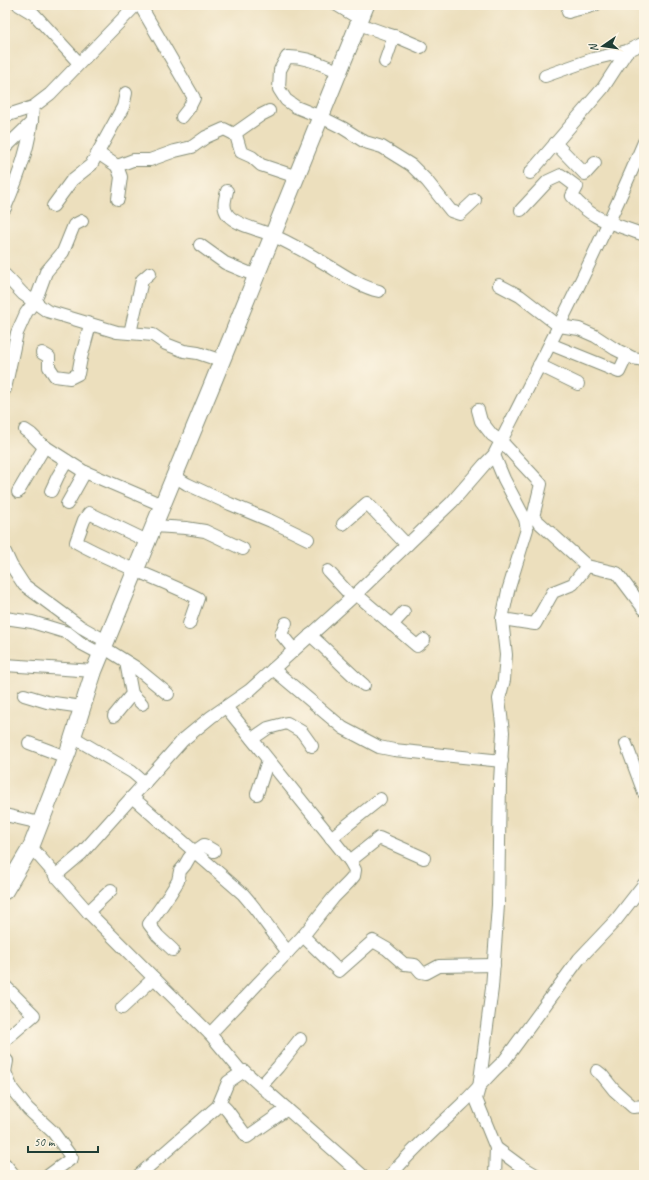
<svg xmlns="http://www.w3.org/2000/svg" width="649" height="1180" font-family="Caveat,sans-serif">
<rect width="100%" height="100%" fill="#fcf5e5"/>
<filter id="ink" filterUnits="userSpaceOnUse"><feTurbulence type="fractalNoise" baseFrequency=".025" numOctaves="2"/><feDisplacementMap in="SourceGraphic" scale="8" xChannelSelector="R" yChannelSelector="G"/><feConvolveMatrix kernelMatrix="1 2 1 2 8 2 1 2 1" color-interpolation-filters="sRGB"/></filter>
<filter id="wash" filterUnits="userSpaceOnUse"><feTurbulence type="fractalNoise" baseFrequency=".012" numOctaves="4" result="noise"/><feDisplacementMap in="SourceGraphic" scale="16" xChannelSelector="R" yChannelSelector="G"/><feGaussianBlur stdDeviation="0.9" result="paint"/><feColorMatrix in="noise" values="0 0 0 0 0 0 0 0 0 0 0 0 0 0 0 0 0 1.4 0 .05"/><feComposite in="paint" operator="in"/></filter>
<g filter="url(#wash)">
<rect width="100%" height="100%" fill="#ecdfbd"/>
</g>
<g filter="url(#ink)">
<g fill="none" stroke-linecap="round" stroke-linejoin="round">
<g stroke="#868e78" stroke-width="14">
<g id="minor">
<polyline points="19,5 34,14 79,63"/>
<polyline points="140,5 194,98 189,108 182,117"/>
<polyline points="337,5 360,19"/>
<path d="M568 12C577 9 586 8 595 5"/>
<polyline points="359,24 387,34 400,38 421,47"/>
<polyline points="385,62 394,36"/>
<path d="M339 71C322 65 305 56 287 57L280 70 279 89 286 100 296 107 321 117 343 128 365 142 382 147 411 165 427 181 451 211 460 214 475 200"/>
<polyline points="545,76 593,59 627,51 644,43"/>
<polyline points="5,116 33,107 50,94 136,5"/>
<polyline points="234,134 261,115 269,111"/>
<polyline points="555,143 585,174 595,163"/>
<polyline points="5,148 32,122"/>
<polyline points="98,153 117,166 121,177 118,199"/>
<polyline points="117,166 133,160 150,160 175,151 192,147 206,137 224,129 236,135 241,152 252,157 261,165 297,177"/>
<polyline points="530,173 603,88 627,51"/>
<path d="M227 191C225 199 222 208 228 215 236 225 260 230 272 235 292 244 311 255 329 266 344 275 361 287 379 291"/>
<polyline points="53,206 72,180 91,165 123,107 126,93"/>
<path d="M5 208C19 175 31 144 33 107"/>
<path d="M521 210 548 181 561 175 577 187 572 196C594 222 614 223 644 235"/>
<polyline points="200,245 225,263 256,276"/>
<polyline points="5,275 23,294 47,311 117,332 153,335 166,344 184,351 198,353 222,361"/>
<polyline points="499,285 520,296 559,326 579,329 595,336 615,349 633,358 644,360"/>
<polyline points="130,333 142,280 150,273"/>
<polyline points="550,344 619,372 627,355"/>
<polyline points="42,353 49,357 49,367 55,376 70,378 78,374 81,358 90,325"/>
<polyline points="539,365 578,384"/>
<polyline points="5,389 17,333 26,313 34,302 38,294 46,272 63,252 74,225 82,221"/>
<polyline points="478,410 481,421 492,435 501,441 541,484 533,517 587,566 617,573 644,609"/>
<polyline points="25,430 31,434 41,444 83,471 162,505"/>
<polyline points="494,455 504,479 525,519 527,529 508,591 502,619 506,655 504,680 499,699 503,732 500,781 498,905 492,988 479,1088 476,1099 496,1148 495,1175"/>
<polyline points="174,476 187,484 230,504 271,521 308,539"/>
<polyline points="51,491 58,476 67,461"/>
<polyline points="18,492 45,446"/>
<polyline points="67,504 85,472"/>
<polyline points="343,524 367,503 407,545"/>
<polyline points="154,526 186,528 205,531 243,549"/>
<path d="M147 541 89 513 84 520 76 542C115 564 158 578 198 598L189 624"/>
<polyline points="5,552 11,565 24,585 81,627 106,641"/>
<polyline points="328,571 352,597"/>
<polyline points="356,594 417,646 424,640"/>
<polyline points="5,618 32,622 68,633 82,644 101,654"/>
<polyline points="502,619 535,624 553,592 573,584 587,566"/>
<polyline points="286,623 281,634 294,650"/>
<polyline points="392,625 404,612"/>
<path d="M310 635C329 651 345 669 364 685"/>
<polyline points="103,647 135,667 168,694"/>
<polyline points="5,665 94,671"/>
<polyline points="273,669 343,728 379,747 394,750 502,761"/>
<polyline points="132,694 142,704"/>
<polyline points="24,695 47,702 82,707"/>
<polyline points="114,716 132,694 126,662"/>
<polyline points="73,737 132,772 145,783"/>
<polyline points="252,739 268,728 287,723 302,732 312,746"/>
<polyline points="29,743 66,757"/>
<polyline points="626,744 644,793"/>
<polyline points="257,794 268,760"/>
<path d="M132 797 243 894C260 913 272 933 288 952"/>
<polyline points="5,815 40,823"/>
<polyline points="331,838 380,799"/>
<polyline points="31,847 88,912 210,1034 240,1070 244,1071 362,1175"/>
<polyline points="350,861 379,838 424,858"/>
<path d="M55 876 81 854 183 740 211 717 250 690 356 594 452 502 484 465 494 455C546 352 599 249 644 142"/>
<polyline points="88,912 111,890"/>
<polyline points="303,936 339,971 373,941 387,949 404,964 415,965 421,972 426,973 439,966 494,965"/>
<polyline points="173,950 158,936 149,924 170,894 178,881 180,871 185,865 189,858 194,852 204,845 214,851"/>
<polyline points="5,986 34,1015 5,1040"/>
<polyline points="122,1008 154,978"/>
<polyline points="210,1034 303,936 334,897 349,882 354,876 355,870 350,861 226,707"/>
<polyline points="5,1059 7,1061 5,1072 12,1089 28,1109 53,1132 72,1158 49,1175"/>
<polyline points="597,1071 602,1075 614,1090 633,1107 644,1106"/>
<polyline points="261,1086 278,1067 300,1039"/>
<polyline points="220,1103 227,1110 247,1137 287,1109"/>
<polyline points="496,1148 519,1165 536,1175"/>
<polyline points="5,1164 14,1175"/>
<polyline points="139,1175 218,1106 228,1082 244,1071"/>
<path d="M391 1175C412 1149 437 1128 461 1105 476 1091 489 1074 504 1061L579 959 616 920 644 884"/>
</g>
</g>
<g stroke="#868e78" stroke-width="18">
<polyline id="major" points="5,891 31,847 68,752 94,671 214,380 366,5"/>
</g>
<use href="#minor" stroke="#fff" stroke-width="12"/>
<use href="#major" stroke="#fff" stroke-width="16"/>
</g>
</g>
<rect width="649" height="1180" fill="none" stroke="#fcf5e5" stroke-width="20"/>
<g transform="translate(603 46) rotate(257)" stroke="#fcf5e5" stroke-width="3" paint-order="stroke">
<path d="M0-3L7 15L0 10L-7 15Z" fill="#1f3d34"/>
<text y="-6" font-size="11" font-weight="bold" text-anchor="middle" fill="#1f3d34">N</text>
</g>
<path d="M28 1146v6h70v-6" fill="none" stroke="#1f3d34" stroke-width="2"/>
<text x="34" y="1146" font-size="12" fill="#1f3d34" stroke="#fcf5e5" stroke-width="3" paint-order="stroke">50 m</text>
</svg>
